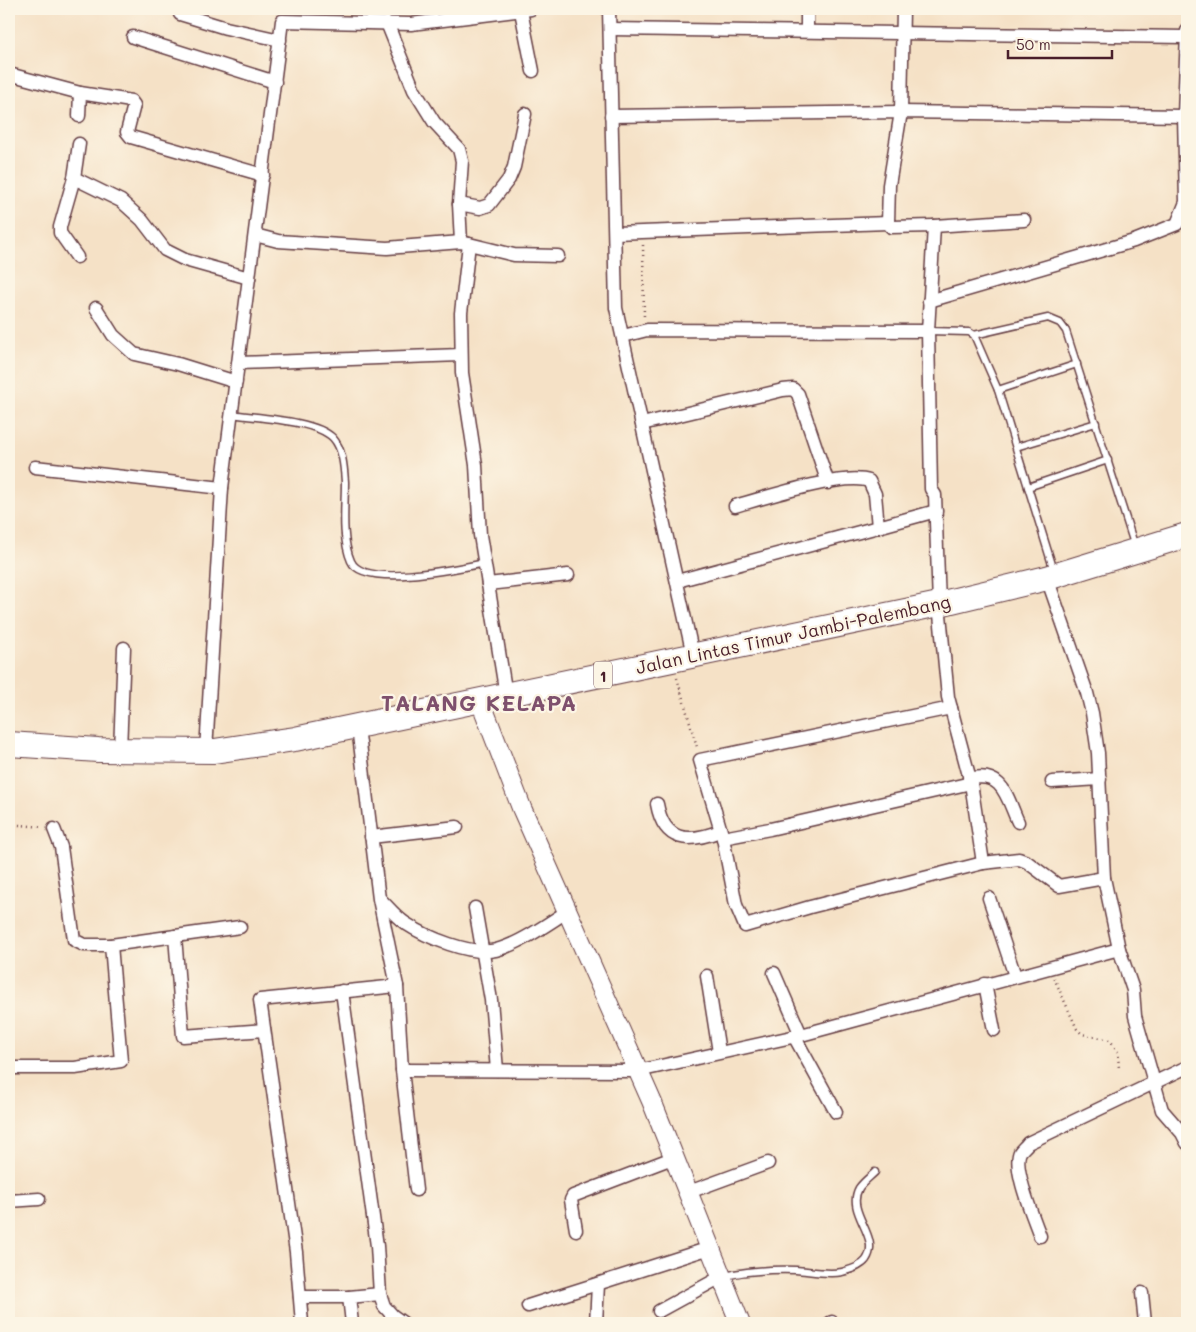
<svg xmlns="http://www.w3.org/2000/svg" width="1196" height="1332" font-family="Mali,sans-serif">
<rect width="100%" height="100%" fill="#fcf5e5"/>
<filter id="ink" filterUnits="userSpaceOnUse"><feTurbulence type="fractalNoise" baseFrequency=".02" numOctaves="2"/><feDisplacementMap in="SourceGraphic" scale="10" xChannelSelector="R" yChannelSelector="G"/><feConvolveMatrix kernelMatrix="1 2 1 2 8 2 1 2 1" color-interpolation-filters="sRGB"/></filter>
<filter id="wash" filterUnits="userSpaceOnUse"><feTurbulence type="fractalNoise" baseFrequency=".0096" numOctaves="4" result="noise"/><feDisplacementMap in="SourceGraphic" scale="20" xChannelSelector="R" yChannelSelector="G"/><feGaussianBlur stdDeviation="1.12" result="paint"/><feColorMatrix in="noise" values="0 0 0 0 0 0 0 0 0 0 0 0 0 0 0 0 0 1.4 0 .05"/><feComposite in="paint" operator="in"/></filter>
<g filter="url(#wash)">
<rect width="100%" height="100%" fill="#f5e1c6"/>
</g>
<g filter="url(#ink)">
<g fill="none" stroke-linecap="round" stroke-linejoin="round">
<g stroke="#643c42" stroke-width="9">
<g id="lane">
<polyline points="928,331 969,332 974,335 998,390 1054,571"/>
<polyline points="974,335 1048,318 1060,323 1066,331 1135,547"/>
<polyline points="998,390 1077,364"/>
<path d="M231 414C257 418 316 420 333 438 343 449 344 468 345 482 345 506 341 538 351 561 363 589 460 568 485 563"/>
<polyline points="1016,447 1096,423"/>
<polyline points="1028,487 1108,460"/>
<path d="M724 1276C748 1271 771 1269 796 1270 810 1271 828 1275 842 1272 849 1270 861 1267 866 1260 882 1237 845 1213 859 1188 863 1182 870 1177 875 1172"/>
</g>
</g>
<g stroke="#643c42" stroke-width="15">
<g id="street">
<polyline points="609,9 616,308 693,655"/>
<polyline points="903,9 901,112 889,185 888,223 891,227 934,226 928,331 931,489 935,495 939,604 948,697 971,783 983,863 1019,859 1027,862 1059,886 1104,878"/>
<polyline points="521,11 533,71"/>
<polyline points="180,14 226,28 280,40"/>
<polyline points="387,23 414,90 434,122 459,149 462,161 459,204 461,242"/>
<polyline points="610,29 1185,37"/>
<polyline points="807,30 807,9"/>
<polyline points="133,37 275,82"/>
<polyline points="9,74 80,93 131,101 134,105 127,132 131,137 263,175"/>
<polyline points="79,116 80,93"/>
<polyline points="611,116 901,112 1184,116"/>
<polyline points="79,144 74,178 121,201 142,220 165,250 185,260 249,278"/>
<polyline points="74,178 60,227 60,233 77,257"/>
<polyline points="459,204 480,208 489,205 509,179 514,167 525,114"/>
<polyline points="934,226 1024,220"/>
<polyline points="615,233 888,223"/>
<polyline points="255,235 278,241 387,248 461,242 514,255 558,256"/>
<polyline points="469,244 461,313 462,373 476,465 480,535 506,695"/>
<polyline points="929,301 1134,241 1177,224 1186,202 1184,116 1187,31"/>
<polyline points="96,308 113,335 134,354 178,364 236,382"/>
<polyline points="623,336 647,330 928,331"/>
<polyline points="238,363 461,355"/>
<polyline points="642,424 783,390 793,389 798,394 828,483"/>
<polyline points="35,467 222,488"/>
<path d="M735 506C763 498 844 472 869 481L875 494 878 527 936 511"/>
<polyline points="1047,578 1087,693 1092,713 1098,753 1104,878 1119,949 1133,990 1135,1016 1162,1110 1182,1133 1187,1143"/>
<polyline points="677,581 878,527"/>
<polyline points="488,584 568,575"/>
<polyline points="951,708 700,760 723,838 736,905 745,926 810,907 983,863"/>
<polyline points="120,750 124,648"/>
<polyline points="206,751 222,488 282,21 411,24 531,9"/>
<path d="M969 779C1003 770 1007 798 1018 822"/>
<polyline points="1052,782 1100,779"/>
<path d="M657 804C664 843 689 843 720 831"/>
<polyline points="371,837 457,827"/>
<polyline points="723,838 770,829 971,783"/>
<polyline points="989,898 1015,976"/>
<path d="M380 899C388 907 396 917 405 923 426 937 471 956 496 950 520 944 547 924 568 911"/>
<polyline points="475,908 491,1000 497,1070"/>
<polyline points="175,936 183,1036 264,1030"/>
<polyline points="111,945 240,927"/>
<polyline points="774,973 801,1035 1119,949"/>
<polyline points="707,976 719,1052"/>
<polyline points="985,984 994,1030"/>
<polyline points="397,986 402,1070 416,1190"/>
<polyline points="342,991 377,1246 380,1294 384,1306 393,1316 403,1323"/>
<polyline points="794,1036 836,1112"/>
<polyline points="9,1068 75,1068 121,1061 111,945 84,945 74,940 61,847 54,829"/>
<polyline points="402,1070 638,1071 801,1035"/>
<polyline points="689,1192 768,1163"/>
<polyline points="9,1201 39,1199"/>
<polyline points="576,1230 571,1200 573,1196 675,1157"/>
<path d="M1040 1236C1034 1219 1012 1168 1020 1152 1022 1149 1026 1146 1028 1143L1187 1067"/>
<polyline points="1142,1293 1145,1323"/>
<polyline points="300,1297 349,1297 380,1294"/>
<polyline points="349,1297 352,1323"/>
<polyline points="528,1306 710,1248"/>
<polyline points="659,1311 721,1277"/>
<polyline points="302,1323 296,1252 260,1000 397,986 379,899 358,727"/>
<polyline points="596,1323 598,1284"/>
<polyline points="830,1323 832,1322"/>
</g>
</g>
<g stroke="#643c42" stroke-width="21">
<polyline id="secondary" points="480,700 522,809 652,1102 740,1323"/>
</g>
<g stroke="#643c42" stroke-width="26">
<polyline id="highway" points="9,744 98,750 214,751 295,739 939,604 1047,578 1187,535"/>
</g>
<g stroke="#643c42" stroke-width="2.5" stroke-dasharray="1 4" stroke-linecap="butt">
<polyline points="643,245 644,319"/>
<polyline points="677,678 697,747"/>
<polyline points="9,824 42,827"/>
<polyline points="1054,978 1077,1029 1082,1034 1110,1040 1118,1052 1119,1070"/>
</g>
<use href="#lane" stroke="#fff" stroke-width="6"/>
<use href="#street" stroke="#fff" stroke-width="12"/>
<use href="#secondary" stroke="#fff" stroke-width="19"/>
<use href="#highway" stroke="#fff" stroke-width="24"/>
</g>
</g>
<g text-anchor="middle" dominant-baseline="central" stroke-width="4.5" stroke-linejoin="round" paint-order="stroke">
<rect fill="#fcf5e5" stroke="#7f5f63" stroke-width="1" x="594" y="661.5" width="18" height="27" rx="4"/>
<g font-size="16" font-weight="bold" fill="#4a1f2b">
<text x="603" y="675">1</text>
</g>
<g font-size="18" fill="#4a1f2b" stroke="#fcf5e5">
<text transform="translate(793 634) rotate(-12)">Jalan Lintas Timur Jambi-Palembang</text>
</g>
<g font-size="22" font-weight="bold" letter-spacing="1" fill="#7e506d" stroke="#fcf5e5">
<text x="479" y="702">TALANG KELAPA</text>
</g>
</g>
<rect width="1196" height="1332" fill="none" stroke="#fcf5e5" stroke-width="30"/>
<path d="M1008 50v8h104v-8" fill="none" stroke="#4a1f2b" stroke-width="2.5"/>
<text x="1016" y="50" font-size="15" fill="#4a1f2b" stroke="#fcf5e5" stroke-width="4" paint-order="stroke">50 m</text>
</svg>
